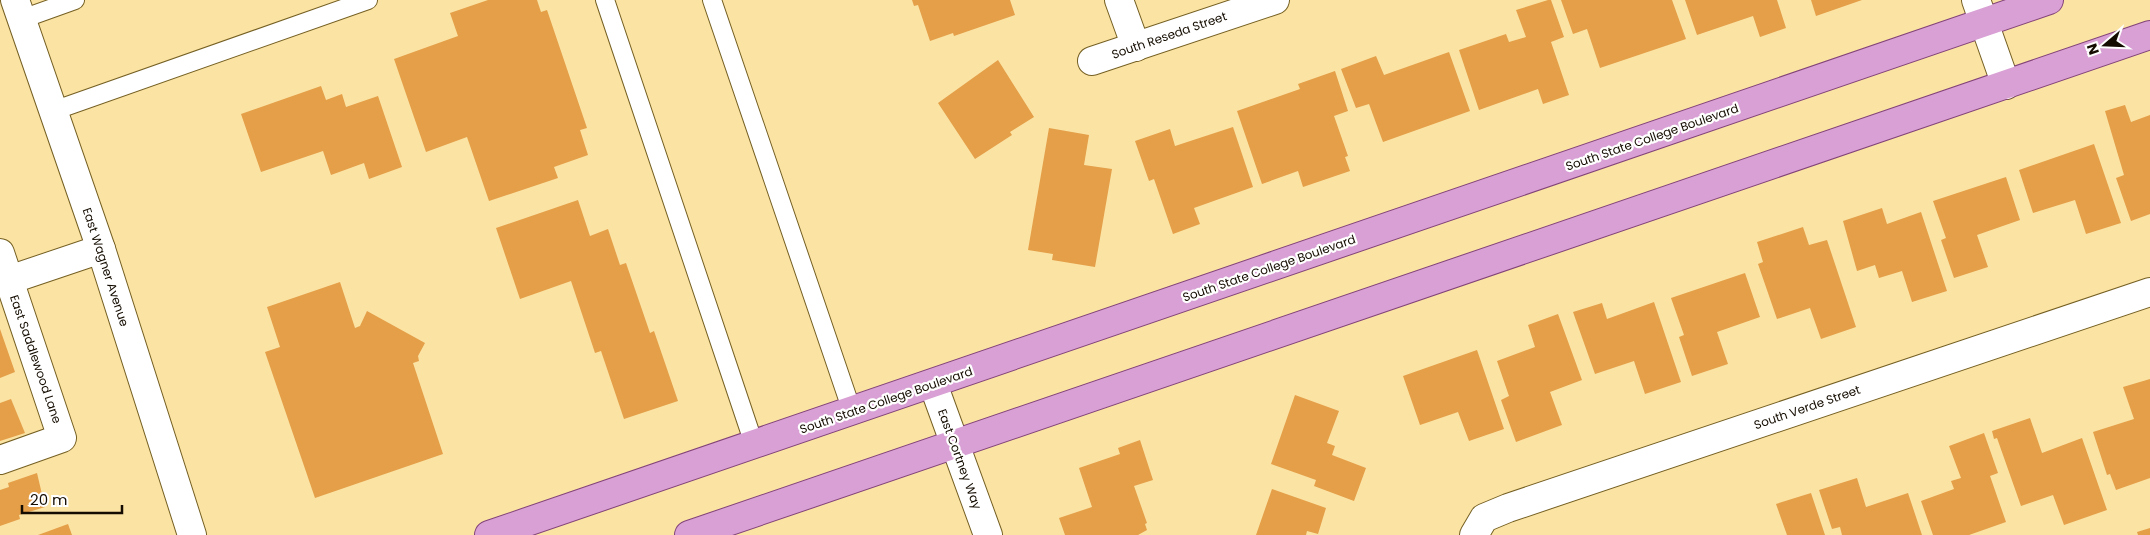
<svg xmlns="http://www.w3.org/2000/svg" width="2150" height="535" font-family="Poppins,sans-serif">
<rect width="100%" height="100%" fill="#fbe3a4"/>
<g fill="#e49f48">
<polygon points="488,0 537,0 541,12 547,10 587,128 580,130 588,155 554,167 558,178 489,201 467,137 426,152 394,59 458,36 450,13"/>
<polygon points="912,0 1010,0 1015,15 954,36 953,33 930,41 918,5 914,6"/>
<polygon points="1548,0 1551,0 1564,37 1551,42 1569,95 1543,104 1538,89 1479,110 1459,50 1506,34 1509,42 1526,37 1516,10"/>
<polygon points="1561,0 1672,0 1686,39 1600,68 1587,29 1573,34"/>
<polygon points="1685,0 1777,0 1786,28 1760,37 1753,16 1697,35"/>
<polygon points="1811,0 1862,0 1816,16"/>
<polygon points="1449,52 1470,111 1383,142 1369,104 1356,108 1341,69 1376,56 1384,75"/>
<polygon points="998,60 1034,117 1010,132 1012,135 975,159 938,103"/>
<polygon points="1335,71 1348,111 1334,116 1348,156 1345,157 1350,171 1303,187 1298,171 1262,184 1237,111 1300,89 1298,84"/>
<polygon points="321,86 326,100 342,94 346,107 378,96 402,167 369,179 364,163 331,175 323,151 261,172 241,114"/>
<polygon points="2125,105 2131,122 2150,115 2150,214 2131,221 2116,178 2124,175 2105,111"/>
<polygon points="1233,127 1253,187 1194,208 1200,224 1173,234 1154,179 1149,181 1135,141 1170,129 1175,146"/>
<polygon points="1049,128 1089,135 1084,165 1112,169 1095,267 1052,260 1053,254 1028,250"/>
<polygon points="2094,144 2121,223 2086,234 2075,200 2033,213 2019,170"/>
<polygon points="2006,177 2020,220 1977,235 1988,267 1954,278 1941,240 1946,238 1933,201"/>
<polygon points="578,200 590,236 608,229 620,265 626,263 650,333 654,331 678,401 624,419 601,351 595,353 571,281 520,299 496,228"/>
<polygon points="1882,208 1887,224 1921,212 1947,291 1912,302 1902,271 1879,278 1875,265 1857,271 1843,221"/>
<polygon points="1803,227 1809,245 1827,240 1856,327 1821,339 1810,308 1777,319 1758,264 1763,262 1757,242"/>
<polygon points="1745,273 1760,317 1717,332 1728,364 1692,376 1679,337 1684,335 1671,298"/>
<polygon points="340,282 355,328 360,326 367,311 425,343 418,356 419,361 413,363 443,454 315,498 265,352 280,347 267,307"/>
<polygon points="1654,302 1681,382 1645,394 1634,361 1595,374 1573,312 1602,303 1607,319"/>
<polygon points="1558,314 1582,380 1550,392 1562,425 1516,442 1501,400 1509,396 1497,361 1535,347 1528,325"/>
<polygon points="0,329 15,372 0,378"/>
<polygon points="1477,350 1504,429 1469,441 1458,412 1420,425 1403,376"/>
<polygon points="2150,379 2150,478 2116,490 2110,474 2107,475 2093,432 2134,419 2123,387"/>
<polygon points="1295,395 1339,411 1327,443 1335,446 1332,455 1366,468 1354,501 1314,486 1316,480 1271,464"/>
<polygon points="11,399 25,433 0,441 0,403"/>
<polygon points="2030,418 2042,453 2082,438 2107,510 2064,525 2053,495 2021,506 1997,438 1994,439 1992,431"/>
<polygon points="1984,433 1998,473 1990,476 2006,522 1969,535 1933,535 1921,501 1954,489 1951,481 1961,478 1949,446"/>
<polygon points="1140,440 1153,480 1134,486 1147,523 1145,524 1147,530 1138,535 1065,535 1059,518 1092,507 1079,468 1120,454 1118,448"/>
<polygon points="37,473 45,507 19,515 20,519 0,526 0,490 9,487 8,483"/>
<polygon points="1857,478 1866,507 1908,493 1922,535 1842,535 1840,527 1832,529 1819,490"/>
<polygon points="1272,489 1326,508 1318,534 1307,531 1306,535 1256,535"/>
<polygon points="1811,493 1825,535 1787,535 1776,504"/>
<polygon points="68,524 72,535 38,535"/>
<polygon points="2150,528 2150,535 2138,535 2137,532"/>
</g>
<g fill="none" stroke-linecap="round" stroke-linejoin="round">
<g stroke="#756023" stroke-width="20">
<g id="lane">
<polyline points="605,0 754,444"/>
<polyline points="712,0 852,411"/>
<polyline points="22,19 75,0"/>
<polyline points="53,111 368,0"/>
</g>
</g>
<g stroke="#756023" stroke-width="30">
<g id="street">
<polyline points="1119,0 1136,47"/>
<polyline points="1976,0 2006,85"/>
<polyline points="1092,61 1275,0"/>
<polyline points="0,253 62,438 0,460"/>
<polyline points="9,280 101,249"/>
<polyline points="933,384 988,535"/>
<polyline points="1474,535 1484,518 1508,508 2150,292"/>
</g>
</g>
<g stroke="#756023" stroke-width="30">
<polyline id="secondary" points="15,0 101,249 192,535"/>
</g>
<g stroke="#824378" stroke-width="30">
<g id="primary">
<polyline points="489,535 2049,0"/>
<polyline points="689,535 2150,35"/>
</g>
</g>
<use href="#lane" stroke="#fff" stroke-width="18"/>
<use href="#street" stroke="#fff" stroke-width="28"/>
<use href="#secondary" stroke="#fff" stroke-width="28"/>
<use href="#primary" stroke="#d8a0d4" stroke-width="28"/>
</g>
<g text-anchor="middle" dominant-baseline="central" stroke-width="4.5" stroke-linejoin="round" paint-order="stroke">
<g font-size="12" fill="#140c00" stroke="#fff">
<text transform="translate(1169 35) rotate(-19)">South Reseda Street</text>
<text transform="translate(1652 137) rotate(-19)">South State College Boulevard</text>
<text transform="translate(106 267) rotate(72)">East Wagner Avenue</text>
<text transform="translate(1269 268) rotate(-19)">South State College Boulevard</text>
<text transform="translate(36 359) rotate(71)">East Saddlewood Lane</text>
<text transform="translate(886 400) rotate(-19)">South State College Boulevard</text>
<text transform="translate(1807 407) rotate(-19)">South Verde Street</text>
<text transform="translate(960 459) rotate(70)">East Cortney Way</text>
</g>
</g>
<g transform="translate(2105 45) rotate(251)" stroke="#ffffff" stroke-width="4" paint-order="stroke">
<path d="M0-4L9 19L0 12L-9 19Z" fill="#140c00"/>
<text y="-8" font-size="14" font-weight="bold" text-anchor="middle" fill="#140c00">N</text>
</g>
<path d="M22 505v8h100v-8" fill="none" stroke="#140c00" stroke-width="2.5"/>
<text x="30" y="505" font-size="15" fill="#140c00" stroke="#ffffff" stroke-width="4" paint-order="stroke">20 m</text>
</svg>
